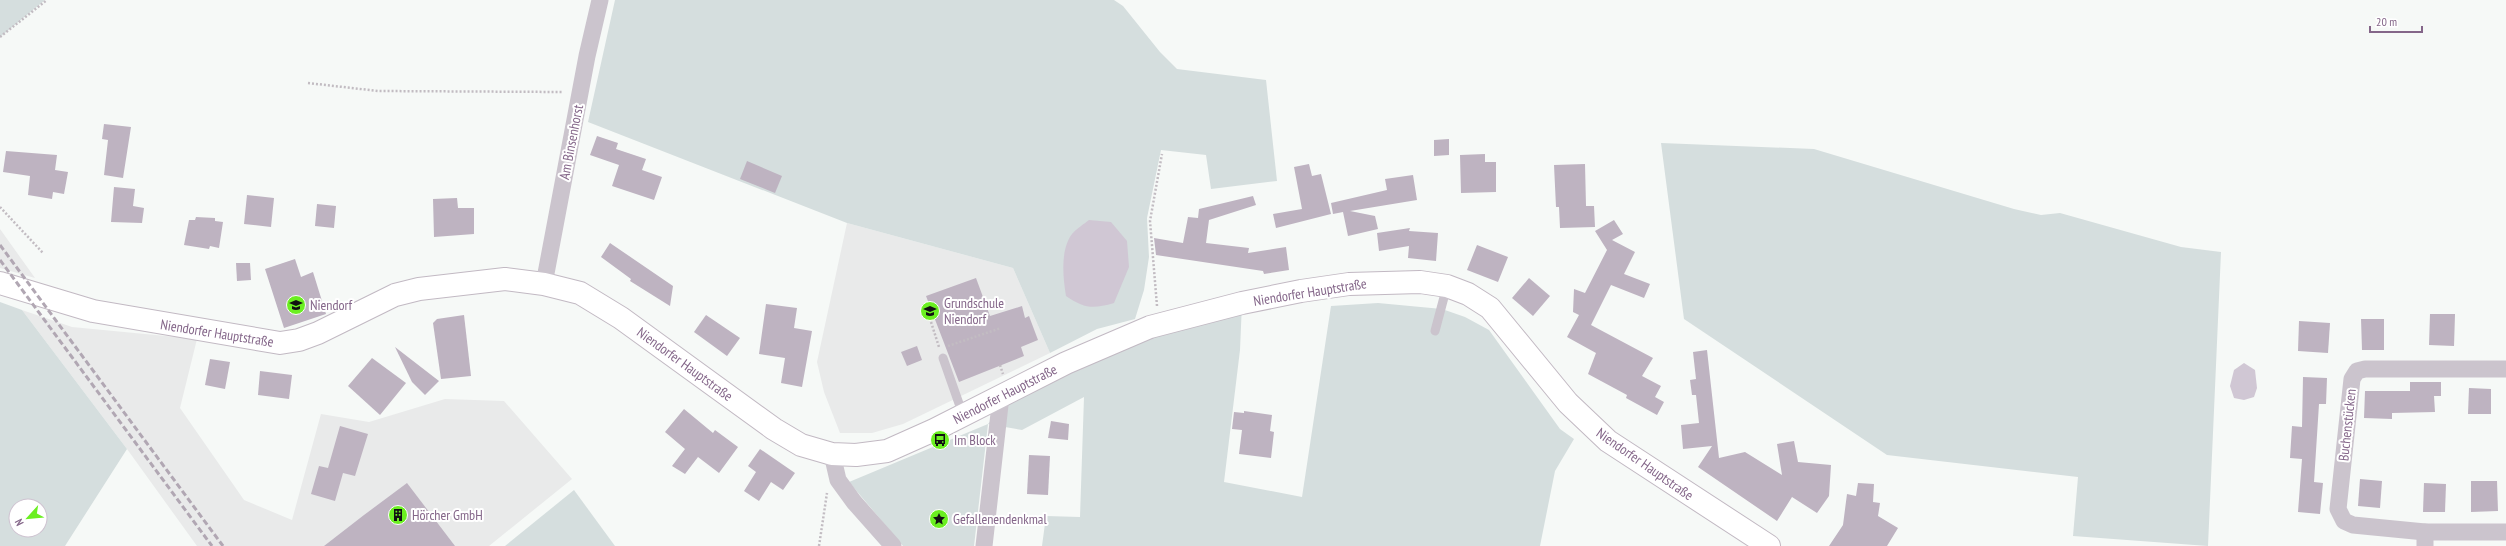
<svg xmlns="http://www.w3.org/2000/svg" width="2506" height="546" font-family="'PT Sans Narrow',sans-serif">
<rect width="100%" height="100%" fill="#f6f9f7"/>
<g fill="#e9eaea">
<polygon points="847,223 1013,268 1050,353 903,424 872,433 840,433 824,392 817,362"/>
<polygon points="0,229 35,278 0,268"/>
<polygon points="22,310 72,327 197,339 180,408 244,500 292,520 321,414 369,422 445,399 504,401 572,479 489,546 197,546 127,449"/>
</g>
<g fill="#d5dede" fill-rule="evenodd">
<polygon points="0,0 45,0 0,37"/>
<polygon points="615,0 1114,0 1123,6 1160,52 1177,69 1266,80 1277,181 1211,189 1206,155 1161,150 1147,218 1149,257 1144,290 1135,319 1097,329 1050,353 1013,268 847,223 588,122"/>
<polygon points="1661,143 1814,149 2014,209 2041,215 2060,213 2181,247 2221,252 2208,546 2073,536 2078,477 1887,455 1684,319"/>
<path d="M0 302 22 310 127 449 65 546H0ZM16 506H40V530H16Z"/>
<polygon points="1242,303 1240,350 1224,482 1302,497 1331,306 1378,303 1442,309 1465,317 1489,330 1560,429 1574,439 1555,471 1540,546 1042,546 1046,516 1080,517 1084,397 1022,430 988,424 974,546 903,546 849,482 988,424 1011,397 1107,344"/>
<polygon points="574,490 615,546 505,546"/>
</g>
<g fill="#d0c7d4">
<path d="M1089 220 1111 222 1127 241 1129 267 1114 303C1093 309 1085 309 1066 296 1063 278 1060 250 1072 234 1076 229 1084 224 1089 220Z"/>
<polygon points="2244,363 2255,370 2257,388 2254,397 2244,400 2234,398 2230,386 2234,370"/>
</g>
<g fill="#beb3c1">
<polygon points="104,124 131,127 123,178 104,175 108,140 102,139"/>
<polygon points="597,136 618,143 616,149 646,159 642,170 662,177 654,200 612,186 619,165 590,155"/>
<polygon points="1449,139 1449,155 1434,156 1434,140"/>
<polygon points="6,151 57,155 55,170 68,172 64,194 53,192 52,199 28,195 30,176 3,172"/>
<polygon points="1485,154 1485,162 1496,162 1496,192 1461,193 1460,155"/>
<polygon points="747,161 782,176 775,193 740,179"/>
<polygon points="1309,164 1312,176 1321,174 1331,214 1276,228 1273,214 1302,209 1294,167"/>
<polygon points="1585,164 1586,206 1594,206 1595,227 1560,228 1559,207 1556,207 1554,165"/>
<polygon points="1413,175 1417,200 1350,211 1375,216 1378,229 1348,236 1343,212 1333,214 1331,203 1387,190 1385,179"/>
<polygon points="114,187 135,189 133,206 144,208 142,223 111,222"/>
<polygon points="247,195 274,198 271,227 244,224"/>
<polygon points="1253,196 1256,205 1209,220 1206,243 1249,248 1248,253 1286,247 1289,270 1264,274 1263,271 1156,255 1154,238 1183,243 1188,217 1198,218 1199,209"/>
<polygon points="457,198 458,208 474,208 474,234 434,237 433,199"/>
<polygon points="317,204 336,206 334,228 315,226"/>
<polygon points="196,217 215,218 215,221 223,222 219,248 210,246 209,249 184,245 189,220 195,220"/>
<polygon points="1614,220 1623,234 1612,240 1635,252 1624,274 1650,284 1644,298 1611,285 1591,325 1653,358 1642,376 1661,386 1655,397 1664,402 1657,415 1626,398 1627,395 1588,374 1596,353 1567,337 1579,315 1573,312 1574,289 1585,293 1607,250 1595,231"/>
<polygon points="1410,228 1409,231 1438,233 1436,261 1408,258 1409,246 1379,251 1377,233"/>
<polygon points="610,243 673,286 670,306 630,281 631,279 601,257"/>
<polygon points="1477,245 1508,257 1498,282 1467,270"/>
<polygon points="295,259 301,277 313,272 326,314 284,328 265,269"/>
<polygon points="236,263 250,263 251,280 237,281"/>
<polygon points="976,278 990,316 1022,306 1025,318 1029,316 1038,340 1021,347 1024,356 959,382 926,296"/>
<polygon points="1529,278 1550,296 1533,316 1512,298"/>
<polygon points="766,304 797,308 794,328 812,331 802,387 781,383 785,358 759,354"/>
<polygon points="2430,314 2455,314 2454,346 2429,345"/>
<polygon points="464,315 471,376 441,379 433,323 437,319"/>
<polygon points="706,315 740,338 727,356 694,332"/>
<polygon points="2361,319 2384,319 2384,350 2362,350"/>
<polygon points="2299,321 2330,323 2328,353 2298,351"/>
<polygon points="917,346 922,360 907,366 901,352"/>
<polygon points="395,347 439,381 425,395 412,382"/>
<polygon points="1707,350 1719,458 1745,452 1782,475 1777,444 1794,441 1798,462 1831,465 1829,496 1817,513 1792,497 1777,521 1698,467 1712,446 1683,449 1681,425 1699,423 1696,395 1692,395 1690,380 1696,379 1693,352"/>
<polygon points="372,358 406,383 380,415 348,386"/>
<polygon points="210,359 230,362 225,389 205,385"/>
<polygon points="260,371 292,375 289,399 258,395"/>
<polygon points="2303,377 2327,378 2326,404 2319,404 2314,482 2323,483 2320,514 2298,512 2302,459 2290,458 2292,426 2302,427"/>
<polygon points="2410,382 2441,382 2441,396 2434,396 2435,412 2392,413 2392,419 2364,418 2365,391 2410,391"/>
<polygon points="2469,388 2491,389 2491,414 2468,414"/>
<polygon points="684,409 713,433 715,430 738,447 719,473 698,457 685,474 672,466 685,449 665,432"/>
<polygon points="1244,411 1272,415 1270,431 1274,432 1271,458 1239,454 1242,430 1232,429 1234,412 1244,413"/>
<polygon points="1051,421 1069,424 1068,440 1048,438"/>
<polygon points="340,426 368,434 355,476 343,473 335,501 311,494 319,466 328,468"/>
<polygon points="760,449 795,473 783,490 771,482 759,501 744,491 756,472 748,466"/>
<polygon points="1029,455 1050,456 1048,495 1027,494"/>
<polygon points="2360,479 2382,481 2380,508 2358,506"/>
<polygon points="2471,481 2497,481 2498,511 2471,512"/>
<polygon points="407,483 455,546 324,546 364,515"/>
<polygon points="1858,483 1874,484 1873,502 1880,503 1878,516 1898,528 1887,546 1829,546 1843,525 1847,494 1856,496"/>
<polygon points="2424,483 2446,484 2445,512 2423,512"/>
</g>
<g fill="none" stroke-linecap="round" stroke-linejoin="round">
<g stroke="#c2b9c3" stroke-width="24">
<polyline id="secondary" points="0,283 93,311 280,343 299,340 318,333 395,295 419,289 505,279 544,284 580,293 621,318 774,429 801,445 832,454 856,455 887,451 934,430 1066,363 1150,327 1242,303 1301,291 1349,284 1420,282 1447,286 1468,294 1490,308 1568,403 1608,441 1769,546"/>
</g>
<g stroke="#c2bcc2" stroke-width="2.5" stroke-dasharray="2 2" stroke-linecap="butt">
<polyline points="0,37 47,0"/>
<polyline points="308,83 378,91 563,92"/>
<polyline points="0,207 43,253"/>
<polyline points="1157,306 1150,221 1162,154"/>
<polyline points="931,322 939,347"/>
<polyline points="948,346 1001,328"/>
<polyline points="1000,365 1003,374"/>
<polyline points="819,546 827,493"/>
</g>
<g stroke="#cbc4cd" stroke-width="9">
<polyline points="1435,331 1447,286"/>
<polyline points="943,358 963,415"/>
</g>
<g stroke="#cbc4cd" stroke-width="17">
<polyline points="544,284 587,56 600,0"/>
<polyline points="2506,369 2365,369 2357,371 2352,379 2338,509 2344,521 2353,525 2425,532 2506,532"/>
<polyline points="832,454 838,480 854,502 893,546"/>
<polyline points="984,546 1001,396"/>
<polyline points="2425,546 2425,532"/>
</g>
<use href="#secondary" stroke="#fff" stroke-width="22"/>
<g stroke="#b1a7b3" stroke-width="3" stroke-dasharray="6 3" stroke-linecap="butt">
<polyline points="0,245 223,546"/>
<polyline points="0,260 212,546"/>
</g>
</g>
<defs>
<g id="school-disc" transform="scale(1)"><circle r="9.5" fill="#6bef21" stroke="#fff"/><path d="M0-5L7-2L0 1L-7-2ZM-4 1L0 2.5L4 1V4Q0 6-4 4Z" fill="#111"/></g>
<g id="bus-disc" transform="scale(1)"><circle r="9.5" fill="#6bef21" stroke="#fff"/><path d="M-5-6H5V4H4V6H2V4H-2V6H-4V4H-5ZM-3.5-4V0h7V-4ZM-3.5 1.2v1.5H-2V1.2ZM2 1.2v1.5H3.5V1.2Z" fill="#111"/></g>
<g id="building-disc" transform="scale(1)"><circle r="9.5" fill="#6bef21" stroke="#fff"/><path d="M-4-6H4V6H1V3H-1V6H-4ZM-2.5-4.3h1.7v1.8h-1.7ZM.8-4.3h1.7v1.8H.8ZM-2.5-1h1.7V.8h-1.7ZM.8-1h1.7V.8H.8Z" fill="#111"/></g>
<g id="sight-disc" transform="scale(1)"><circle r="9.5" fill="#6bef21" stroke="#fff"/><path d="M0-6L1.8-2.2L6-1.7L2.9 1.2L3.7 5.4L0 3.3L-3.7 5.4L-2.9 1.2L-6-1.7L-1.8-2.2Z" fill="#111"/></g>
</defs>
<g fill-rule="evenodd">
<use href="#school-disc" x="296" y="305"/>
<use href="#school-disc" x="930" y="311"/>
<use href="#bus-disc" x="940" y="440"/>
<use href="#building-disc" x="398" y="515"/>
<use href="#sight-disc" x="939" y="519"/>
</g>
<g text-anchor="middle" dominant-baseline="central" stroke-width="4" stroke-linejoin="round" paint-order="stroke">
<g font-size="14" fill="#846689" stroke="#fff">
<text transform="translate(571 142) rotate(-79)">Am Binsenhorst</text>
<text transform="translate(1310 292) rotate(-9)">Niendorfer Hauptstraße</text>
<text transform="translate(217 333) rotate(9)">Niendorfer Hauptstraße</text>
<text transform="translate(685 364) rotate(36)">Niendorfer Hauptstraße</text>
<text transform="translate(1005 394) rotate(-27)">Niendorfer Hauptstraße</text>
<text transform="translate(2347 425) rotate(-84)">Buchenstücken</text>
<text transform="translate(1645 464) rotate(35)">Niendorfer Hauptstraße</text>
</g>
<g font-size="14" fill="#846689" stroke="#fff" text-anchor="start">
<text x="944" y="303">Grundschule<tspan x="944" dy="16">Niendorf</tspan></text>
<text x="310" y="305">Niendorf</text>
<text x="954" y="440">Im Block</text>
<text x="412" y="515">Hörcher GmbH</text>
<text x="953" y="519">Gefallenendenkmal</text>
</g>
</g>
<g transform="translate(28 518) rotate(243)"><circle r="19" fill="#ffffff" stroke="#cec2d0"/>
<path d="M0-3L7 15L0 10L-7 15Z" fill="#6bef21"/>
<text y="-6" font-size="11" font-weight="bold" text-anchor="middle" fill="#846689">N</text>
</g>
<path d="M2370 26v6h52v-6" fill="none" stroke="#846689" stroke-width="2"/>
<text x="2376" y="26" font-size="12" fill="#846689" stroke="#ffffff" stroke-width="3" paint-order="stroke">20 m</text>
</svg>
